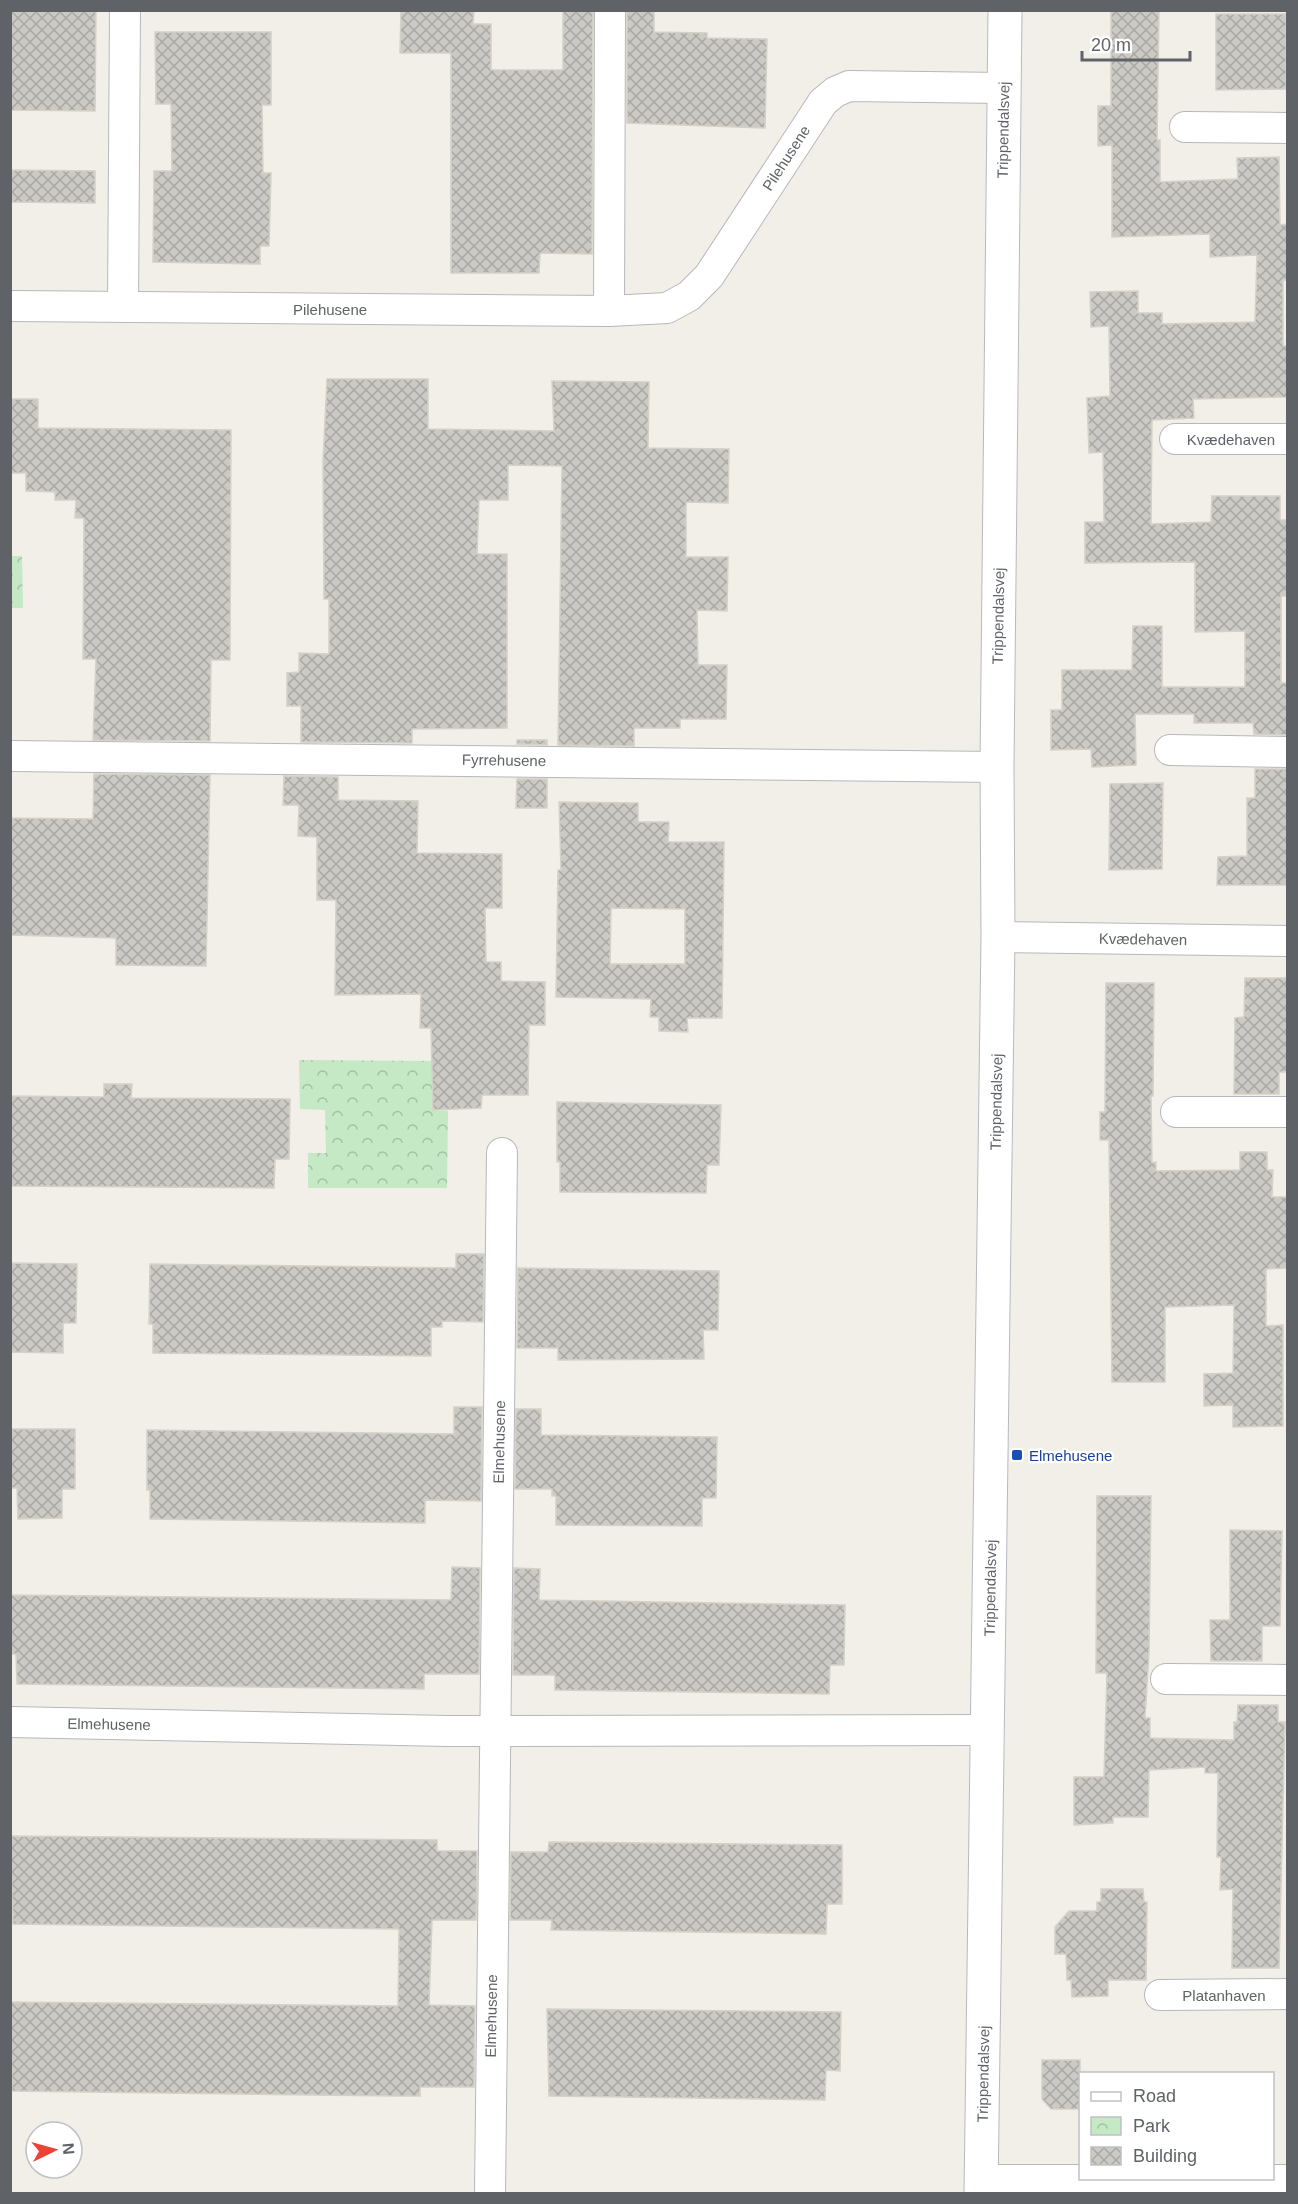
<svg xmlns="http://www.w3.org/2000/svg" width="1298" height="2204" font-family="Helvetica,sans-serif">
<defs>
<pattern id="park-crowns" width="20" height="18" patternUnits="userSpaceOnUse" patternTransform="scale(1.5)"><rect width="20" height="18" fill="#c5e8c5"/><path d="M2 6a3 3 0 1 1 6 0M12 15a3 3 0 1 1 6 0" fill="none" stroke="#a3c0a4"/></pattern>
<pattern id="building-cross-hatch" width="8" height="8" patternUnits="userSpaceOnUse" patternTransform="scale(1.5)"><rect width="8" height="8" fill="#cccac5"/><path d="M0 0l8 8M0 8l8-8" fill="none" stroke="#a9a8a4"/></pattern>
</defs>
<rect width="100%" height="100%" fill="#f1efe8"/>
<g fill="url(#park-crowns)">
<polygon points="10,556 22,556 23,608 11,608"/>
<polygon points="299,1060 434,1061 436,1110 448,1111 447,1188 308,1188 308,1153 326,1153 325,1110 300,1109"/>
</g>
<g fill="url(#building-cross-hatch)" stroke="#d6d1c6" stroke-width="1.5" fill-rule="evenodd">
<polygon points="10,10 96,10 95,111 10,110"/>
<polygon points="401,10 474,10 473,24 491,24 491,70 563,70 563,10 593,10 592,254 540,253 539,273 451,273 451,53 400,53"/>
<polygon points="627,10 654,10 654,32 707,33 707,38 767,39 765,128 627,123"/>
<polygon points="1111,10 1159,10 1157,140 1160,140 1160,182 1238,179 1237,158 1279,157 1280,225 1287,224 1287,280 1283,280 1283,346 1287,346 1287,397 1193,399 1194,418 1152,420 1151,524 1211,522 1212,496 1280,496 1280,520 1287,520 1287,596 1281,596 1281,683 1287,683 1287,735 1254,734 1253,723 1194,723 1194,714 1135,714 1136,765 1092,767 1091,749 1051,750 1051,710 1062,710 1062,670 1132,670 1133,626 1162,626 1162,687 1245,687 1245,631 1195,632 1195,562 1085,563 1085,522 1104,522 1103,452 1089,453 1087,398 1110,396 1109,326 1091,327 1090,292 1138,291 1138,313 1162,313 1162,324 1255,322 1257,255 1210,257 1210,234 1112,237 1112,145 1098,146 1098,106 1111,106"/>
<polygon points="1216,14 1286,14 1286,89 1216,90"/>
<polygon points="155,32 271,32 271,105 262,105 263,173 271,173 269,246 260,246 260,264 153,262 154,171 172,171 171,104 156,104"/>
<polygon points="10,170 95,171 95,203 10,202"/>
<polygon points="327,379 428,379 428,429 554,431 552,381 649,382 648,448 729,449 728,503 686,502 686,557 728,557 727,611 697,610 698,665 727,665 726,719 680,719 680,728 634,728 634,746 558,745 562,466 508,465 508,500 479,500 477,554 507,554 507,728 412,729 412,743 301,742 301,706 287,706 287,673 299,672 299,653 329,654 329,599 324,599 323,462"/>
<polygon points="10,399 38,399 38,428 231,430 230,660 211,660 210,741 93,740 96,659 83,659 84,518 75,518 76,500 55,500 55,492 26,491 26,473 10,473"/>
<polygon points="517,740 547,740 547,745 517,744"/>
<polygon points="1255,769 1287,769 1287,885 1217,885 1218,857 1247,856 1247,798 1255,798"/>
<polygon points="94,774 210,775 206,966 116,965 116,938 10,935 10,818 93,819"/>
<polygon points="284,776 338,777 338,800 418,801 417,853 502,854 502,908 485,908 486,962 501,962 501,981 545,982 545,1025 529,1025 528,1095 482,1095 481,1108 433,1110 431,1028 420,1028 421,994 335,995 336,900 317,900 317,837 298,836 299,805 283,805"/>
<polygon points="517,779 547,779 547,808 516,808"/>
<polygon points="1163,783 1162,869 1109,870 1110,784"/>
<path d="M559 802 638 803V822H669L668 842H724L722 1018H687L688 1032 659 1031V1017H650L651 999 556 997 558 870H561ZM611 908 685 909V964H610Z"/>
<polygon points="1245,978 1287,978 1287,1072 1279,1072 1279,1094 1234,1094 1235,1018 1244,1017"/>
<polygon points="1106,983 1154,983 1153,1096 1151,1096 1152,1163 1156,1162 1156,1171 1240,1170 1240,1152 1267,1152 1267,1170 1273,1170 1272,1197 1287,1197 1287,1268 1266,1269 1266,1326 1283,1325 1283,1426 1233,1427 1233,1405 1204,1406 1204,1374 1233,1373 1234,1305 1165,1307 1165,1382 1112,1382 1109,1140 1100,1140 1100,1112 1105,1112"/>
<polygon points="104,1084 132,1084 131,1098 290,1099 289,1159 275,1159 274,1188 10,1186 10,1096 104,1097"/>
<polygon points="557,1102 721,1105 719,1165 707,1165 706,1193 560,1192 560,1162 557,1162"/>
<polygon points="456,1254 484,1254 483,1322 442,1321 442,1327 431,1327 431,1356 153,1353 153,1324 149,1324 150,1264 456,1268"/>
<polygon points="10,1263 77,1264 76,1323 63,1323 63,1353 10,1352"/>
<polygon points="518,1268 719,1271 718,1330 703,1330 704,1359 558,1360 558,1348 517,1348"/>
<polygon points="454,1407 482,1407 481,1501 425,1500 425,1523 150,1519 150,1490 147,1490 147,1430 454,1434"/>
<polygon points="516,1409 541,1409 541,1435 717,1437 716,1498 702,1498 702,1526 556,1525 556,1496 552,1496 552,1489 515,1489"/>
<polygon points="10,1429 75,1429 75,1489 62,1489 62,1518 18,1519 17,1488 10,1488"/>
<polygon points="1097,1496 1151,1496 1149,1653 1145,1718 1150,1718 1150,1738 1234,1740 1234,1722 1237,1722 1238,1705 1278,1705 1278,1722 1285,1722 1279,1968 1232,1968 1233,1889 1220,1890 1221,1857 1217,1857 1218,1773 1205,1773 1205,1767 1149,1770 1148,1817 1113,1817 1113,1823 1074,1825 1074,1777 1104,1777 1107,1673 1096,1673"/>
<polygon points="1230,1530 1282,1531 1280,1626 1262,1626 1262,1661 1211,1661 1210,1620 1230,1620"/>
<polygon points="452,1567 480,1568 479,1674 424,1674 424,1689 17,1684 16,1654 10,1654 10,1595 451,1600"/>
<polygon points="514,1568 540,1569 539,1600 845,1605 844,1665 830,1665 829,1694 555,1690 555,1675 513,1675"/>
<polygon points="10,1836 437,1840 437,1851 477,1851 476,1920 432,1920 429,2005 475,2006 474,2087 420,2087 420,2096 394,2096 12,2091 10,2002 398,2006 399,1929 13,1924"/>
<polygon points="549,1842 842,1845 842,1904 827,1904 826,1934 551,1930 552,1920 510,1920 511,1852 548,1852"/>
<polygon points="1101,1889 1143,1889 1144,1902 1147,1902 1146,1980 1108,1980 1108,1996 1072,1997 1071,1980 1067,1980 1066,1954 1055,1954 1055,1927 1069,1911 1097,1911 1097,1902 1101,1902"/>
<polygon points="547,2009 841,2012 840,2071 826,2070 825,2100 549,2096"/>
<polygon points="1042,2060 1080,2060 1080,2109 1051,2109 1042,2099"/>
</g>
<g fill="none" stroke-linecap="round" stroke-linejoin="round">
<g stroke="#b5b8bc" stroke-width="32">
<g id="street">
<polyline points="1185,127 1288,128"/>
<polyline points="10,306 609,311 667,308 689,296 709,276 823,102 835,92 849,86 1003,88"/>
<polyline points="123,307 125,10"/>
<polyline points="609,311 610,10"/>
<polyline points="1175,439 1288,439"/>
<polyline points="1170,750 1288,752"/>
<polyline points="10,756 997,767"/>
<polyline points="998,937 1288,941"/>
<polyline points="1176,1112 1288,1112"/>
<polyline points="1166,1679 1288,1680"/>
<polyline points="10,1722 448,1731 988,1730"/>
<polyline points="1160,1995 1288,1994"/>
<polyline points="981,2180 1288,2180"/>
<polyline points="490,2194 502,1153"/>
</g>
</g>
<g stroke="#b6babf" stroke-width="35">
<polyline id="secondary" points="981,2194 998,937 997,767 1005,10"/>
</g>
<use href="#street" stroke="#fff" stroke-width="30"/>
<use href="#secondary" stroke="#fff" stroke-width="33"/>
</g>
<rect fill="#1a4fb4" stroke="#fff" stroke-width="2" x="1011" y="1449" width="12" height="12" rx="3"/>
<g text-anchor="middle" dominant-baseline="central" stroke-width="4.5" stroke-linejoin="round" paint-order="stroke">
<g font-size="15" fill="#5f6368" stroke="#fff">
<text transform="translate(1003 130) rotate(-89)">Trippendalsvej</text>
<text transform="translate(786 158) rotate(-57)">Pilehusene</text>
<text x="330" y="309">Pilehusene</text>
<text x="1231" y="439">Kvædehaven</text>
<text transform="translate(998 616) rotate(-89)">Trippendalsvej</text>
<text transform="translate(504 760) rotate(1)">Fyrrehusene</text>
<text transform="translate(1143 939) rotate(1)">Kvædehaven</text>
<text transform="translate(996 1102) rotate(-89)">Trippendalsvej</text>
<text transform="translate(499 1442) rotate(-89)">Elmehusene</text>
<text transform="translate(990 1588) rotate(-89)">Trippendalsvej</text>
<text transform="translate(109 1724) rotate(1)">Elmehusene</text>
<text x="1224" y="1995">Platanhaven</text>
<text transform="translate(491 2016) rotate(-89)">Elmehusene</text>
<text transform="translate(983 2074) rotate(-89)">Trippendalsvej</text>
</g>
<g font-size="15" fill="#164399" stroke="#fff" text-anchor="start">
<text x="1029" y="1455">Elmehusene</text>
</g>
</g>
<rect width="1298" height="2204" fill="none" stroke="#5f6368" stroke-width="24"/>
<rect x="1079" y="2072" width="195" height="108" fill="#ffffff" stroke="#bfc1c3" stroke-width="1.5"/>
<rect x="1091" y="2092" width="30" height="9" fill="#ffffff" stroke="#bfc1c3" stroke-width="1.5"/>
<text x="1133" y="2102" font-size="18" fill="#5f6368">Road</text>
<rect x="1091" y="2117" width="30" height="18" fill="url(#park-crowns)" stroke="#bfc1c3" stroke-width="1.5"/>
<text x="1133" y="2132" font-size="18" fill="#5f6368">Park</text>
<rect x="1091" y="2147" width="30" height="18" fill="url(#building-cross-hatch)" stroke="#bfc1c3" stroke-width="1.5"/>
<text x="1133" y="2162" font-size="18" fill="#5f6368">Building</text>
<g transform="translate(54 2150) rotate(85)"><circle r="28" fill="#ffffff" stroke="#bfc1c3" stroke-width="1.5"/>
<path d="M0-4.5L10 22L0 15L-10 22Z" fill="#ea4335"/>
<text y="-9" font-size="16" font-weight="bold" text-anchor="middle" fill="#5f6368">N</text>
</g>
<path d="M1082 51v9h108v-9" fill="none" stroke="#5f6368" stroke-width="3"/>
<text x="1091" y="51" font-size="18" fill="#5f6368" stroke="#ffffff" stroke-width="4.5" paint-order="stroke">20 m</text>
</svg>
